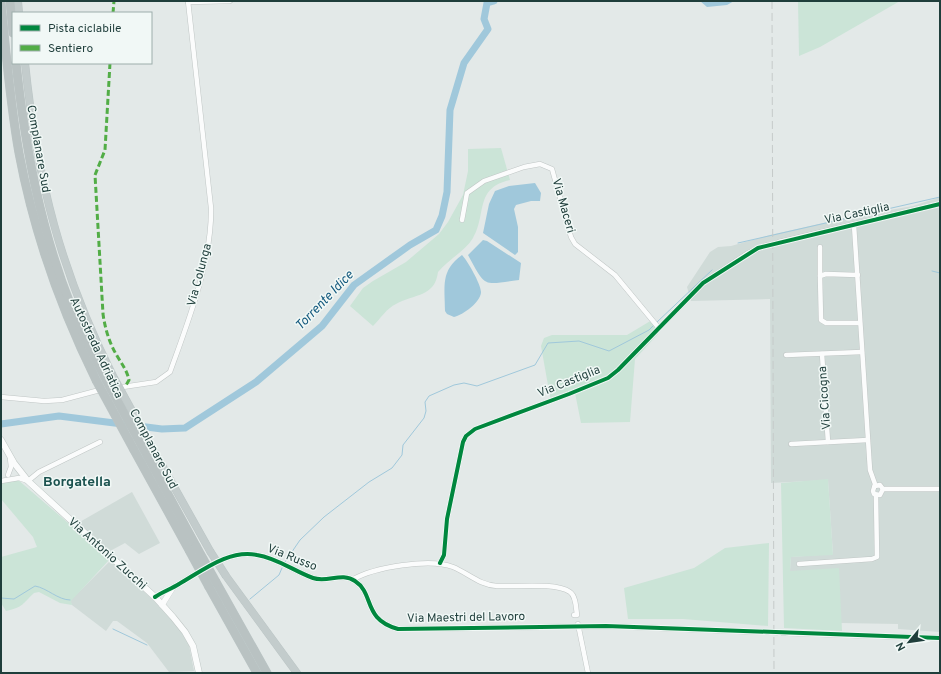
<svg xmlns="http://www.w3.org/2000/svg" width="941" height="674" font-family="Overpass,sans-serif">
<rect width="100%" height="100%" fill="#e3e9e8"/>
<g fill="#d0dbd8">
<polygon points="940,197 940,632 898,629 898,624 841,623 790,571 791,557 833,554 828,480 771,483 770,299 691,301 687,287 710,252 718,247 731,246 770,235 850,217 913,206"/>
<polygon points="132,492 160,543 139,554 125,543 110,551 78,523"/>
<polygon points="111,560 156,603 180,629 189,645 194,671 169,672 147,643 117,621 113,621 106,631 72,605 70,601"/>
</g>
<g fill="#cbe4d7">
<polygon points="798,1 900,1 820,47 799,56"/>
<path d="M501 148 510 180C474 188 487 215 473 238 465 251 448 260 438 272 435 297 414 294 396 304 387 308 380 319 373 326L350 306 363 288 373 281 406 262 439 234 448 222 463 195 468 171V149Z"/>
<polygon points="652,320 657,326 658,334 635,359 630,422 581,423 575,393 551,402 541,346 544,338 552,335 627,335"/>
<path d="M17 479 110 559 71 601 72 605 60 603 39 592 34 593C22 604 24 607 6 611L1 603V557L37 547 33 537 1 499V484Z"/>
<polygon points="828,479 833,555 791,557 790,571 839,568 842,631 784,628 781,483"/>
<polygon points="769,543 768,626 683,619 628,619 624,588 694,568 725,548"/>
</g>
<g fill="#a0c8db">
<polygon points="700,1 734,1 727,5 707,7"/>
<polygon points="535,183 541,193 540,201 531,201 516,205 514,209 518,227 518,252 515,255 483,233 489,204 495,191 509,186"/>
<path d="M483 240 487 241 521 263 519 280C482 285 486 288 468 255Z"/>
<path d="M462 255C467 260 481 284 481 292 481 302 463 315 454 317L447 314 445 311C445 286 440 271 462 255Z"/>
</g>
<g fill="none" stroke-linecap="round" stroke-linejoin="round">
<g stroke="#a0c8db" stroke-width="1">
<polyline points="738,243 940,197"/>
<polyline points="932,271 940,273"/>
<polyline points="656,323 712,270"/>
<polyline points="285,562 300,540 324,517 369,482 392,468 402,455 403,445 424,418 426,411 425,402 429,396 454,385 464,383 477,386 535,365 548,343 579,341 609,351 649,330 654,325"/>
<path d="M1 598 14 599 35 586C47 588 58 600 70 600"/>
<polyline points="250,599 279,575 282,568"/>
<polyline points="113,629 147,645"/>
</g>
<polyline stroke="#a0c8db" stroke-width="7" points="1,424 59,416 162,429 185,428 256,382 322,326 354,285 410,245 436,230 442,216 447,192 450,110 464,63 488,29 484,19 487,3 494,1"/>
<polyline stroke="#bcc7c5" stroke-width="4.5" stroke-dasharray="4.5 2" stroke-linecap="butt" points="767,245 779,242"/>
<polyline stroke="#bcc7c5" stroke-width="5.5" stroke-dasharray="5.5 3" stroke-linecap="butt" points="764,632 789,633"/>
<g stroke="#c0c6c5" stroke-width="5.5">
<g id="minor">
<polyline points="188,2 230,1"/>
<polyline points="462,220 467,193 484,181 524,167 540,164 552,169 571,237 575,244 615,275 658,327"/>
<polyline points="854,225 870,470 875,484 873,491 874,494 880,495 883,489"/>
<polyline points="779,242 940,204"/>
<polyline points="858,275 826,274 820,276 821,320 826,323 860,323"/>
<polyline points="820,276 820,247"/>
<polyline points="822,354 828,442"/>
<polyline points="786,355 862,352"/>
<path d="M1 397 44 401 62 400 96 391 156 382 170 372C188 322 212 261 211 208L188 1"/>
<polyline points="791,444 868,440"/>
<polyline points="8,475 11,467 10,458"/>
<polyline points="1,481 19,478 28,481 39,472 100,442"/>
<polyline points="875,486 880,485 883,489 940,489"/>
<polyline points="440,563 444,555 447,519 463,442 466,436 475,429 569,394 608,378 618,370 703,283 748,253 767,245"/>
<polyline points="799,564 872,559 877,557 876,495"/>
<path d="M352 580C374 567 430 558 453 567 468 573 479 585 497 586 515 587 556 582 570 592 576 596 576 608 577 615H574"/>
<polyline points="578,624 588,673"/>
</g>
</g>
<g stroke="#c0c6c5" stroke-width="6">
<g id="tertiary">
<path d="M155 597C162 592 171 589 179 584 202 571 229 549 257 555 277 558 294 571 313 578 327 583 342 572 355 581 375 594 362 619 398 629L606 626 764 632"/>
<polyline points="162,605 172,589"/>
<polyline points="789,633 940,638"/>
</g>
</g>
<g stroke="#bfc7c5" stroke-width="7">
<polyline id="secondary" points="1,440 14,463 28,481 155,597 173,617 185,632 193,646 199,673"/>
</g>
<g stroke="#bbc5c5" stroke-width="8">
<g id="trunk">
<polyline points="18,1 19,13"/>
<path d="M25 63C37 180 61 273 114 378"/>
<polyline points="154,451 210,551"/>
<polyline points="226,576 297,673"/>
</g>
</g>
<g stroke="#bbc5c5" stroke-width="9">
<g id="motorway">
<polyline points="10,1 13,33"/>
<path d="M1 2C6 52 10 103 19 153 34 233 60 307 96 380"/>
<path d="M16 63C25 146 40 228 71 306 81 331 93 355 106 380"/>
<polyline points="134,450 189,550"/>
<polyline points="144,450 196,546"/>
<polyline points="216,582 267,673"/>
<polyline points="209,587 257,673"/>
</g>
</g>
<use href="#minor" stroke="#fbfcfc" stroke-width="4.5"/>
<use href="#tertiary" stroke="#fbfcfc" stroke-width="5.5"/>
<use href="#secondary" stroke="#fbfcfc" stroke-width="6"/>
<use href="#trunk" stroke="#c3cccc" stroke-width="7"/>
<use href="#motorway" stroke="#b9c2c2" stroke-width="8"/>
<polyline stroke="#c6cbca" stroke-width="1" stroke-dasharray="8 4" stroke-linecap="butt" points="772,1 774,673"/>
<g stroke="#bbc5c5" stroke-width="8" stroke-linecap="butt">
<g id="trunk-bridge">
<polyline points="114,378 154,451"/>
<polyline points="210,551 226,576"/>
</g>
</g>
<g stroke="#bbc5c5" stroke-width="9" stroke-linecap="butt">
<g id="motorway-bridge">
<polyline points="96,380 134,450"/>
<polyline points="106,380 144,450"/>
<polyline points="196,546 216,582"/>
<polyline points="189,550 209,587"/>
</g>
</g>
<use href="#trunk-bridge" stroke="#c3cccc" stroke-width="7"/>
<use href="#motorway-bridge" stroke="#b9c2c2" stroke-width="8"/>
<g stroke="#52ad46" stroke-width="3" stroke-dasharray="6 3" stroke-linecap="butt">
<polyline points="113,13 114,1"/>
<path d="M110 63 105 150 95 175 103 314C105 328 109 342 116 354 121 363 127 370 129 380L125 387"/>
</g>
<g stroke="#f1f8f6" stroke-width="6">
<g id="cycleway">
<polyline points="440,563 444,555 447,519 463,442 466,436 475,429 569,394 608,378 618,370 703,283 758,248 940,204"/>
<path d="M155 597C162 592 171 589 179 584 202 571 229 549 257 555 277 558 294 571 313 578 327 583 342 572 355 581 375 594 362 619 398 629L606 626 940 638"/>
</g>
</g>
<use href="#cycleway" stroke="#00873e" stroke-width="4"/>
</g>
<g text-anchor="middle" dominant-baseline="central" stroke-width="3" stroke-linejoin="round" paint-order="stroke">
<g font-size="12" fill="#1f3e3b" stroke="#f1f8f6">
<text transform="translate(38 149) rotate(80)">Complanare Sud</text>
<text transform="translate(563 206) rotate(74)">Via Maceri</text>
<text transform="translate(857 214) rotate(-12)">Via Castiglia</text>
<text transform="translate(200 275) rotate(-75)">Via Colunga</text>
<text transform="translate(96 348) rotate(65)">Autostrada Adriatica</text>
<text transform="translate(569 382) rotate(-22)">Via Castiglia</text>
<text transform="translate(825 398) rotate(-94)">Via Cicogna</text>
<text transform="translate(153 449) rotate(62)">Complanare Sud</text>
<text transform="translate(107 554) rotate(42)">Via Antonio Zucchi</text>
<text transform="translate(292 558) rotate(22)">Via Russo</text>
<text transform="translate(466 618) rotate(-1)">Via Maestri del Lavoro</text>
</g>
<g font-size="13" font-style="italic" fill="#155a7e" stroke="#f1f8f6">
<text transform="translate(325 301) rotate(-46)">Torrente Idice</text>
</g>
<g font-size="14" font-weight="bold" fill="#1a514e" stroke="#f1f8f6">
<text x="77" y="482">Borgatella</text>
</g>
</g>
<rect width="941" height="674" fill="none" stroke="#1f3e3b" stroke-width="4"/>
<rect x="12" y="12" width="140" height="52" fill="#f1f8f6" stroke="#9daeab"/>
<rect x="20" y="25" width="20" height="6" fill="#00873e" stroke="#9daeab"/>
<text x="48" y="32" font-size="12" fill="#1f3e3b">Pista ciclabile</text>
<rect x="20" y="45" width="20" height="6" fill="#52ad46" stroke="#9daeab"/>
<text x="48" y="52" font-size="12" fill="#1f3e3b">Sentiero</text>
<g transform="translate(909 642) rotate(241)" stroke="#f1f8f6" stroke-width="3" paint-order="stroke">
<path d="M0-3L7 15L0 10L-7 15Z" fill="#1f3e3b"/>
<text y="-6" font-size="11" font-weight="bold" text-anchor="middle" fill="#1f3e3b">N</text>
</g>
</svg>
